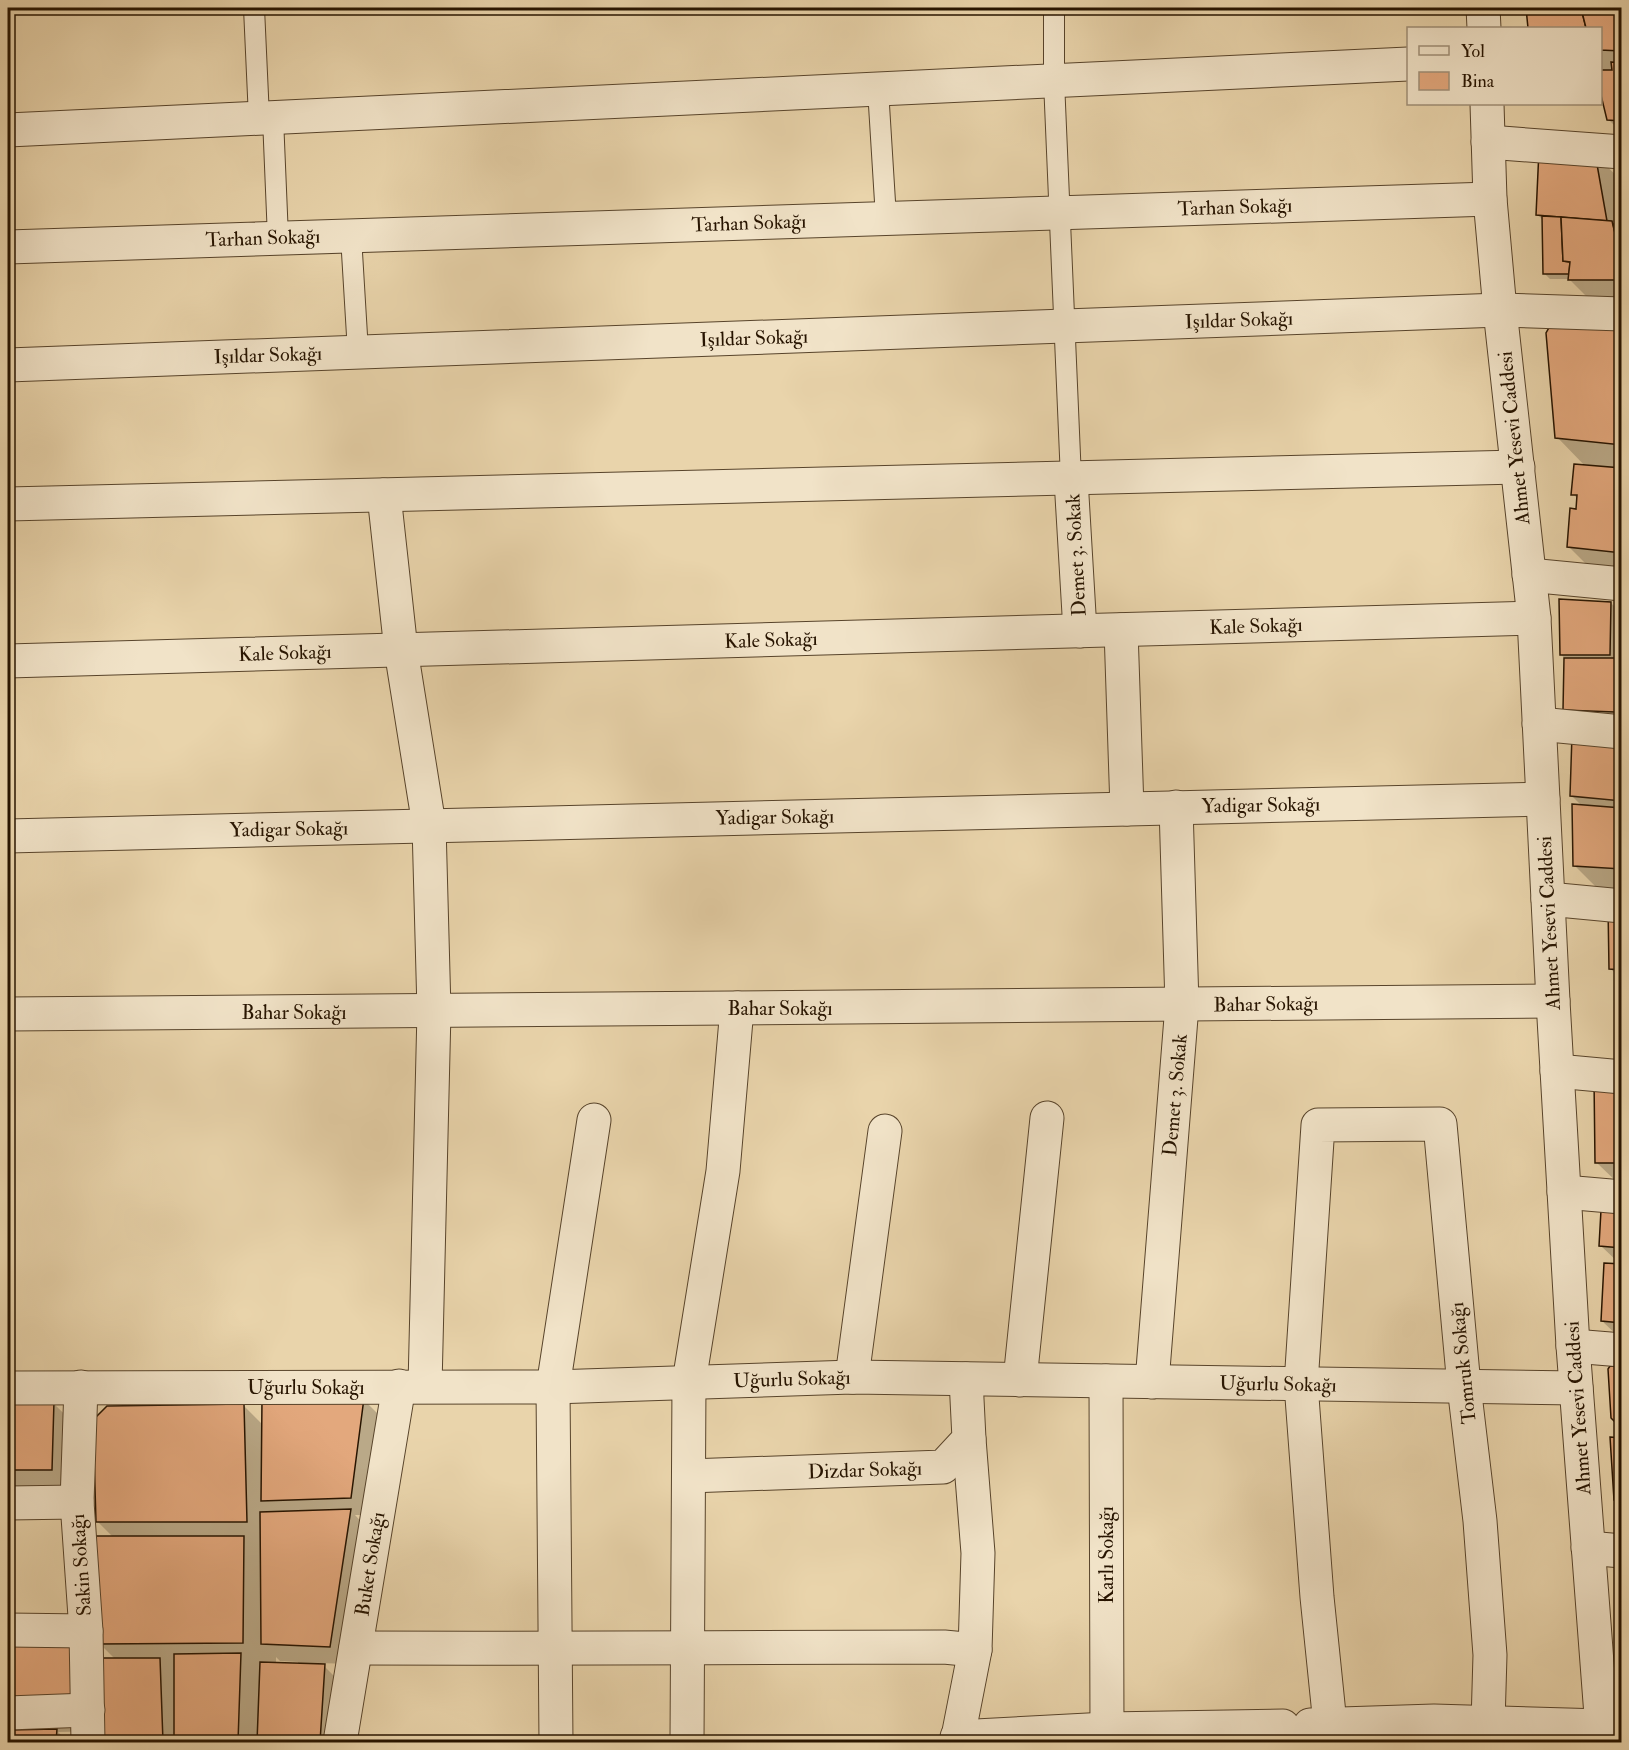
<svg xmlns="http://www.w3.org/2000/svg" width="1629" height="1750" font-family="'IM FELL Double Pica',serif">
<rect width="100%" height="100%" fill="#e9d4ab"/>
<filter id="stains"><feTurbulence type="fractalNoise" baseFrequency=".00333" numOctaves="4"/><feColorMatrix values="0 0 0 0 .2 0 0 0 0 .09 0 0 0 0 .02 0 0 0 .5 -.17"/></filter>
<radialGradient id="worn" r=".72"><stop offset=".6" stop-color="#630" stop-opacity="0"/><stop offset="1" stop-color="#630" stop-opacity=".3"/></radialGradient>
<g fill="#0003" fill-rule="evenodd">
<polygon points="1528,8 1622,8 1622,133 1608,119 1600,83 1600,28 1530,28"/>
<polygon points="1594,154 1620,179 1622,159 1622,313 1603,313 1569,279 1550,279 1544,273 1543,220 1538,215"/>
<polygon points="1622,327 1622,582 1602,580 1569,547 1577,511 1578,499 1573,494 1586,467 1557,437"/>
<polygon points="1611,603 1622,614 1622,728 1565,709 1565,659 1561,654"/>
<polygon points="1622,742 1622,980 1610,968 1618,909 1575,866 1583,807 1571,795"/>
<polygon points="1622,1082 1622,1187 1596,1162"/>
<polygon points="1622,1195 1622,1340 1602,1321 1621,1265 1600,1245"/>
<path d="M364 1400 381 1417 369 1515H355L368 1529 348 1664 321 1663 357 1699 355 1742H100V1731L58 1732 68 1742H8V1647L71 1648 99 1675 116 1660 100 1644 113 1537 97 1521 243 1405 263 1425ZM276 1657 280 1661 298 1662V1665L276 1664Z"/>
<polygon points="8,1403 53,1403 87,1436 85,1503 8,1503"/>
</g>
<g fill="#e3a87d" stroke="#271400" stroke-width="1.5">
<polygon points="1526,8 1581,8 1586,28 1528,28"/>
<polygon points="1581,8 1622,8 1622,51 1600,50 1600,28 1586,28"/>
<polygon points="1611,62 1622,63 1622,121 1607,120 1600,91 1600,70 1612,70"/>
<polygon points="1539,150 1595,153 1607,221 1536,215"/>
<polygon points="1618,157 1622,157 1622,214 1619,214"/>
<polygon points="1542,216 1561,217 1563,261 1570,262 1569,274 1543,274"/>
<polygon points="1561,217 1612,221 1622,263 1622,280 1568,280 1570,262 1563,261"/>
<polygon points="1613,224 1622,224 1622,263"/>
<polygon points="1554,319 1622,325 1622,445 1555,438 1546,333"/>
<polygon points="1574,464 1622,468 1622,553 1567,547 1570,508 1576,509 1577,495 1571,495"/>
<polygon points="1559,599 1611,602 1610,655 1560,655"/>
<polygon points="1564,658 1617,658 1615,712 1563,710"/>
<polygon points="1617,673 1622,673 1622,713 1615,712"/>
<polygon points="1572,735 1622,741 1622,801 1570,796"/>
<polygon points="1572,804 1622,808 1622,869 1573,866"/>
<polygon points="1608,906 1622,908 1622,970 1609,969"/>
<polygon points="1594,1079 1622,1081 1622,1163 1595,1163"/>
<polygon points="1602,1192 1622,1194 1622,1248 1599,1246"/>
<polygon points="1604,1263 1622,1264 1622,1323 1601,1321"/>
<polygon points="1610,1366 1622,1367 1622,1421 1614,1421 1611,1418 1608,1369"/>
<polygon points="364,1398 351,1498 261,1501 262,1399"/>
<polygon points="8,1401 54,1401 52,1470 8,1470"/>
<polygon points="244,1404 247,1522 96,1522 93,1420 107,1406"/>
<polygon points="1610,1437 1622,1438 1622,1500 1614,1500"/>
<polygon points="351,1509 330,1647 261,1644 260,1512"/>
<polygon points="95,1536 244,1536 243,1643 99,1644"/>
<polygon points="8,1646 72,1646 76,1698 8,1700"/>
<polygon points="241,1653 238,1742 174,1742 174,1654"/>
<polygon points="97,1658 160,1658 163,1742 99,1742"/>
<polygon points="260,1662 325,1664 320,1742 257,1742"/>
<polygon points="57,1729 56,1742 8,1742 8,1730"/>
</g>
<g fill="none" stroke-linecap="round" stroke-linejoin="round">
<g stroke="#58442b" stroke-width="22">
<g id="service">
<polyline points="254,8 259,118"/>
<polyline points="1054,8 1054,81 1071,479"/>
<polyline points="878,89 886,218"/>
<polyline points="273,118 278,238"/>
<polyline points="351,236 358,352"/>
</g>
</g>
<g stroke="#58442b" stroke-width="35">
<g id="minor">
<polyline points="8,130 1408,64"/>
<polyline points="1488,142 1622,152"/>
<polyline points="8,247 1490,199"/>
<polyline points="8,365 1500,310 1622,314"/>
<polyline points="1071,479 1080,631"/>
<polyline points="384,495 401,650 429,825 434,1011 425,1386"/>
<polyline points="8,504 1518,467"/>
<polyline points="1529,575 1622,584"/>
<polyline points="1121,630 1127,809"/>
<polyline points="8,661 1534,618"/>
<polyline points="1539,724 1622,732"/>
<polyline points="8,836 1543,799"/>
<polyline points="1548,899 1622,906"/>
<polyline points="8,1014 1553,1001"/>
<polyline points="1557,1071 1622,1077"/>
<polyline points="1564,1192 1622,1197"/>
<polyline points="1573,1346 1622,1350"/>
<polyline points="852,1377 885,1131"/>
<polyline points="1020,1380 1047,1118"/>
<polyline points="1106,1381 1107,1729"/>
<polyline points="1152,1382 1182,1005 1176,807"/>
<polyline points="81,1387 77,1502 86,1631 88,1742"/>
<polyline points="8,1388 553,1387 852,1377 1576,1388"/>
<polyline points="689,1476 943,1467 969,1439 966,1379"/>
<polyline points="8,1503 77,1502"/>
<polyline points="1588,1548 1622,1551"/>
<polyline points="8,1630 86,1631"/>
<path d="M356 1648C552 1649 748 1647 944 1647L975 1650"/>
<polyline points="8,1713 88,1710"/>
<polyline points="1330,1724 1317,1597 1301,1384 1318,1125 1440,1124 1464,1386 1480,1521 1490,1655 1488,1723"/>
<polyline points="1310,1725 1434,1721 1602,1726"/>
<polyline points="957,1737 1107,1729 1283,1726 1282,1742"/>
<polyline points="340,1742 399,1386"/>
<polyline points="556,1742 553,1387 594,1120"/>
<polyline points="687,1742 689,1382 723,1171 737,1008"/>
<polyline points="957,1742 975,1650 978,1553 969,1439"/>
</g>
</g>
<g stroke="#58442b" stroke-width="35">
<g id="tertiary">
<polyline points="1483,8 1484,28"/>
<polyline points="1487,104 1490,199 1500,310 1534,618 1553,1001 1573,1346 1603,1742"/>
</g>
</g>
<use href="#service" stroke="#f1e3c8" stroke-width="20"/>
<use href="#minor" stroke="#f1e3c8" stroke-width="33"/>
<use href="#tertiary" stroke="#f1e3c8" stroke-width="33"/>
</g>
<g text-anchor="middle" dominant-baseline="central" stroke-width="4.5" stroke-linejoin="round" paint-order="stroke">
<g font-size="20" fill="#271400" stroke="#f1e3c8">
<text transform="translate(1235 207) rotate(-2)">Tarhan Sokağı</text>
<text transform="translate(749 223) rotate(-2)">Tarhan Sokağı</text>
<text transform="translate(263 238) rotate(-2)">Tarhan Sokağı</text>
<text transform="translate(1239 320) rotate(-2)">Işıldar Sokağı</text>
<text transform="translate(754 338) rotate(-2)">Işıldar Sokağı</text>
<text transform="translate(268 355) rotate(-2)">Işıldar Sokağı</text>
<text transform="translate(1514 438) rotate(-96)">Ahmet Yesevi Caddesi</text>
<text transform="translate(1076 555) rotate(-93)">Demet 3. Sokak</text>
<text transform="translate(1256 626) rotate(-2)">Kale Sokağı</text>
<text transform="translate(771 640) rotate(-2)">Kale Sokağı</text>
<text transform="translate(285 653) rotate(-2)">Kale Sokağı</text>
<text transform="translate(1261 805) rotate(-1)">Yadigar Sokağı</text>
<text transform="translate(775 817) rotate(-1)">Yadigar Sokağı</text>
<text transform="translate(289 829) rotate(-1)">Yadigar Sokağı</text>
<text transform="translate(1549 923) rotate(-93)">Ahmet Yesevi Caddesi</text>
<text transform="translate(1266 1004) rotate(-1)">Bahar Sokağı</text>
<text x="780" y="1008">Bahar Sokağı</text>
<text x="294" y="1012">Bahar Sokağı</text>
<text transform="translate(1175 1095) rotate(-85)">Demet 3. Sokak</text>
<text transform="translate(1463 1363) rotate(-96)">Tomruk Sokağı</text>
<text transform="translate(792 1379) rotate(-2)">Uğurlu Sokağı</text>
<text transform="translate(1278 1384) rotate(1)">Uğurlu Sokağı</text>
<text x="306" y="1387">Uğurlu Sokağı</text>
<text transform="translate(1578 1408) rotate(-94)">Ahmet Yesevi Caddesi</text>
<text transform="translate(865 1470) rotate(-2)">Dizdar Sokağı</text>
<text transform="translate(1106 1555) rotate(-90)">Karlı Sokağı</text>
<text transform="translate(370 1564) rotate(-81)">Buket Sokağı</text>
<text transform="translate(81 1565) rotate(-94)">Sakin Sokağı</text>
</g>
</g>
<rect width="1629" height="1750" fill="none" stroke="#e9d4ab" stroke-width="30"/>
<rect x="9" y="9" width="1611" height="1732" fill="none" stroke="#271400" stroke-width="3"/>
<rect x="15" y="15" width="1599" height="1720" fill="none" stroke="#271400" stroke-width="1.5"/>
<rect x="1407" y="27" width="195" height="78" fill="#f1e3c8" stroke="#a09078" stroke-width="1.5"/>
<rect x="1419" y="46" width="30" height="9" fill="#f1e3c8" stroke="#a09078" stroke-width="1.5"/>
<text x="1461" y="57" font-size="18" fill="#271400">Yol</text>
<rect x="1419" y="72" width="30" height="18" fill="#e3a87d" stroke="#a09078" stroke-width="1.5"/>
<text x="1461" y="87" font-size="18" fill="#271400">Bina</text>
<rect width="100%" height="100%" filter="url(#stains)"/>
<rect width="100%" height="100%" fill="url(#worn)"/>
</svg>
